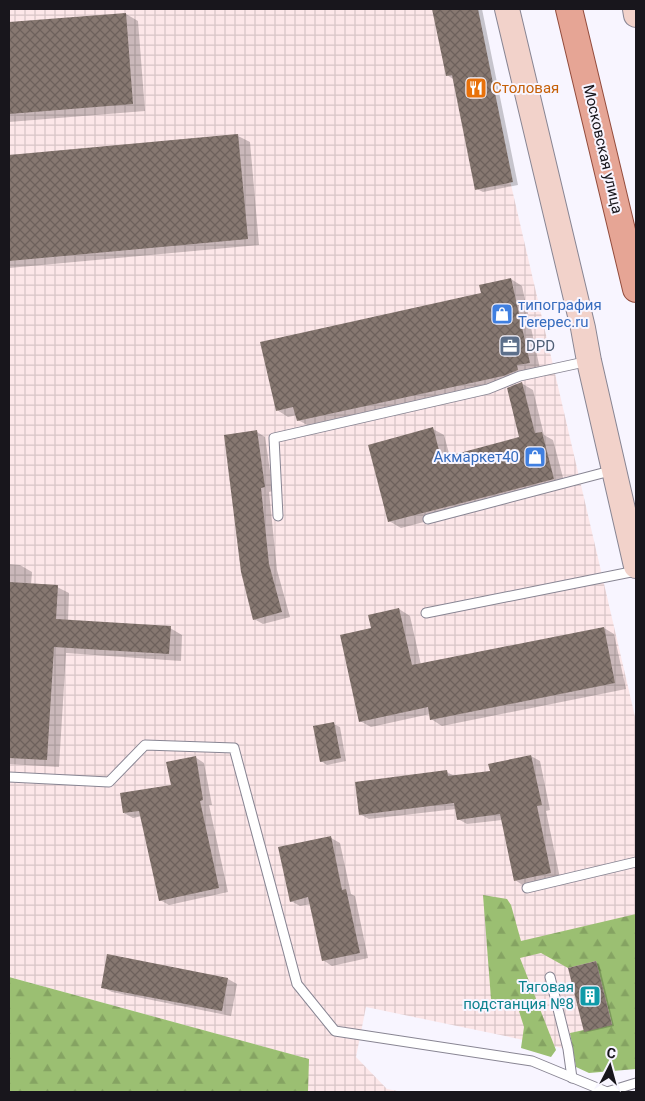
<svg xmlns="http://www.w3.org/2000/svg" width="645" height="1101" font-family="Roboto,sans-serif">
<defs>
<pattern id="industrial-grid" width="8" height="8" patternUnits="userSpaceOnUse" patternTransform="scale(1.25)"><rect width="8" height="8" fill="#fde7e9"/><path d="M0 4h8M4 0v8" fill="none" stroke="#d8c5c7"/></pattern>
<pattern id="forest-firs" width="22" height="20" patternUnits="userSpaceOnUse" patternTransform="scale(1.25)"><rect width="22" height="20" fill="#9bbf72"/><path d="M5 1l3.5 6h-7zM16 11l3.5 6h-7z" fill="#85a362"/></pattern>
<pattern id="building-cross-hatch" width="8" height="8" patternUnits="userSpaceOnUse" patternTransform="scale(1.25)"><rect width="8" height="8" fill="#877871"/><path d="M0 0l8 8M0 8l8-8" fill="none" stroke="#6d615c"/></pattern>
</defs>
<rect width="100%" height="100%" fill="#f8f5ff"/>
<polygon fill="url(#industrial-grid)" points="9,9 470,9 636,721 636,1054 591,1054 366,1007 356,1057 387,1089 403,1092 308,1092 308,1059 9,977"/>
<g fill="url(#forest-firs)">
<polygon points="483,895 507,899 511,905 521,941 636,914 636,1069 589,1073 576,1067 570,1033 612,1024 596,961 568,968 541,953 520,958 556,1050 551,1057 521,1048 524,1027 518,1008 491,999"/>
<polygon points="9,977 309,1059 308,1092 9,1092"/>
</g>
<g fill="#0003">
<polygon points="434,9 482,9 518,185 483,192 477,189 453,79 447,75"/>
<polygon points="126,14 138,21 145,111 9,122 9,24"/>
<polygon points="238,136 250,142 259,245 9,268 9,156"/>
<polygon points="511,279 522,286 540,369 529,376 309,426 298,420 297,415 288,417 277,410"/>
<polygon points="521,383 533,390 544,435 553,440 565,485 401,528 389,521 433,429 444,435 450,457 521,438"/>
<polygon points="257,432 265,437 273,491 269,492 277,570 290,617 263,624 254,619"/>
<polygon points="9,564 20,565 32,572 31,585 57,587 69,593 68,621 170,628 182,635 181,661 66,653 59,767 9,764"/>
<polygon points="399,609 410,616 421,665 604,628 614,634 626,689 442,726 431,719 430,714 371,727 360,721 372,629"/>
<polygon points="333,724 340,727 346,761 327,765 321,761"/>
<polygon points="531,756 540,761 550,810 546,811 560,878 524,886 515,880 502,820 467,824 458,819 456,809 369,819 360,814 447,772 456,777 491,772"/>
<polygon points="195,757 204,763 212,805 209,805 228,892 169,905 160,900 142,816 133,818 124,813 172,786"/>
<polygon points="331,838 340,843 351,894 355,896 368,958 332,966 323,960 311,904 300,906 291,901"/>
<polygon points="108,955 228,979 237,984 231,1016 112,992 102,987"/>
<polygon points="596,962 599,964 614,1026 588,1032 585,1031"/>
</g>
<g fill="url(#building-cross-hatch)">
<polygon points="432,9 478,9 513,182 475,190 452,75 446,76"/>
<polygon points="126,13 133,104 9,114 9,22"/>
<polygon points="238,134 248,239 9,261 9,155"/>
<polygon points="511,278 530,363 517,365 518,370 503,376 297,421 293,407 276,411 260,342 481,293 479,285"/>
<polygon points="522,382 535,433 542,432 554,479 388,522 368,445 433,427 441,458 519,437 507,388"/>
<polygon points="257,430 265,487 261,488 269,564 282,612 253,620 241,572 224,435"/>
<polygon points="9,582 58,585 56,619 171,626 169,654 54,647 47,760 9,758"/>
<polygon points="399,608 412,665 604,627 615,683 430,720 428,707 359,722 340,635 371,628 368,615"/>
<polygon points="334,722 341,758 320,762 313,726"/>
<polygon points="531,755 542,805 537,806 551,873 514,881 500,814 457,820 454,803 359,815 355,782 447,770 448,776 490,771 488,764"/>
<polygon points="196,756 203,800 200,801 219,888 159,901 139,811 123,813 120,793 171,785 166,762"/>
<polygon points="331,836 342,890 346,889 360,953 322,961 308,897 290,902 278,847"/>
<polygon points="107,954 228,978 222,1011 101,988"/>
<polygon points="596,961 612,1025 584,1032 568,968"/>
</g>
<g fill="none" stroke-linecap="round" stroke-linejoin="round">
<g stroke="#888593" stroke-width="11">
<g id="lane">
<polyline points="278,516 274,438 488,389 520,376 589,361"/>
<polyline points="428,519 614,470"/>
<polyline points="426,613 636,571"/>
<polyline points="9,777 109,782 145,745 234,748 297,984 335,1031 532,1061 607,1092"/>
<polyline points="527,888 636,862"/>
<polyline points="550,977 568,1049 572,1078"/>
<polyline points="607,1092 636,1083"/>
</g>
</g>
<g stroke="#888593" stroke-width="26">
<g id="secondary">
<polyline points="507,9 583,328 589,361 636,566"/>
<polyline points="635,9 636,15"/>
</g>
</g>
<g stroke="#934c3d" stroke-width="28">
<polyline id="primary" points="569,9 636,289"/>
</g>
<use href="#lane" stroke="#fff" stroke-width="9"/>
<use href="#secondary" stroke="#f2d2ca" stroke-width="24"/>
<use href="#primary" stroke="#e6a595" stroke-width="26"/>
</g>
<defs>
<g id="restaurant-square" transform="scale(1.125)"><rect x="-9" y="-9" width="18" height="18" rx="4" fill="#e8710a" stroke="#f8f5ff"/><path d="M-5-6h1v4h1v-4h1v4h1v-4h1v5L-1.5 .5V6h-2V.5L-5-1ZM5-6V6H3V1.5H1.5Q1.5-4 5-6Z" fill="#fff"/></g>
<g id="shop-square" transform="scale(1.125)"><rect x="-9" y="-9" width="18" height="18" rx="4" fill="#3f7fe0" stroke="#f8f5ff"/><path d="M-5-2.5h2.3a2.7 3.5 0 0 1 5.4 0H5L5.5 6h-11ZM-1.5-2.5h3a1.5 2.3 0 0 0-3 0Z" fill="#fff"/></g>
<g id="office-square" transform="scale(1.125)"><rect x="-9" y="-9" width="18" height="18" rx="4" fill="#5c6f8a" stroke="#f8f5ff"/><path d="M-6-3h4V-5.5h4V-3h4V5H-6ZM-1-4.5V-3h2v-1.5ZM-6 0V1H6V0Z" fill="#fff"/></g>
<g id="building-square" transform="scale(1.125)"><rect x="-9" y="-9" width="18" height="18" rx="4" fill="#0f9aa8" stroke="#f8f5ff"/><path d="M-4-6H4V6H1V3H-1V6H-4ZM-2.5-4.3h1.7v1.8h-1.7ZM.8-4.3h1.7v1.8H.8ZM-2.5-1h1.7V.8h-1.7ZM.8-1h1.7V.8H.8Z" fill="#fff"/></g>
</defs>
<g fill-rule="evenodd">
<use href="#restaurant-square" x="476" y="88"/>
<use href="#shop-square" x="502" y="314"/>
<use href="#office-square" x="510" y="346"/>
<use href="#shop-square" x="535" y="457"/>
<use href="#building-square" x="590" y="996"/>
</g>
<g text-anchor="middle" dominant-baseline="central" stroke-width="4" stroke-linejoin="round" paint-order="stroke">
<g font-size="15" fill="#c56008" stroke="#f8f5ff" text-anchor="start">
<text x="492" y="88">Столовая</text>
</g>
<g font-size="15" fill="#18161c" stroke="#f8f5ff">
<text transform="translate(603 149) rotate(77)">Московская улица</text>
</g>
<g font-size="15" fill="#366cbe" stroke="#f8f5ff" text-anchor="start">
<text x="518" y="305">типография<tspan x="518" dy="17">Terepec.ru</tspan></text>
<text x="519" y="457" text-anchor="end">Акмаркет40</text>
</g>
<g font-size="15" fill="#4e5e75" stroke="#f8f5ff" text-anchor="start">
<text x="526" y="346">DPD</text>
</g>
<g font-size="15" fill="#0d838f" stroke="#f8f5ff" text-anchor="end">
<text x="574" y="987">Тяговая<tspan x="574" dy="17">подстанция №8</tspan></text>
</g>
</g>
<rect width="645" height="1101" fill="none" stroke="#18161c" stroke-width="20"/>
<g transform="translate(610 1066) rotate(6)" stroke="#f8f5ff" stroke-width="4" paint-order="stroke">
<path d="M0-4L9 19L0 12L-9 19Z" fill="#18161c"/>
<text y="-8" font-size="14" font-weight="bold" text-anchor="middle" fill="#18161c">С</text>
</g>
</svg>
